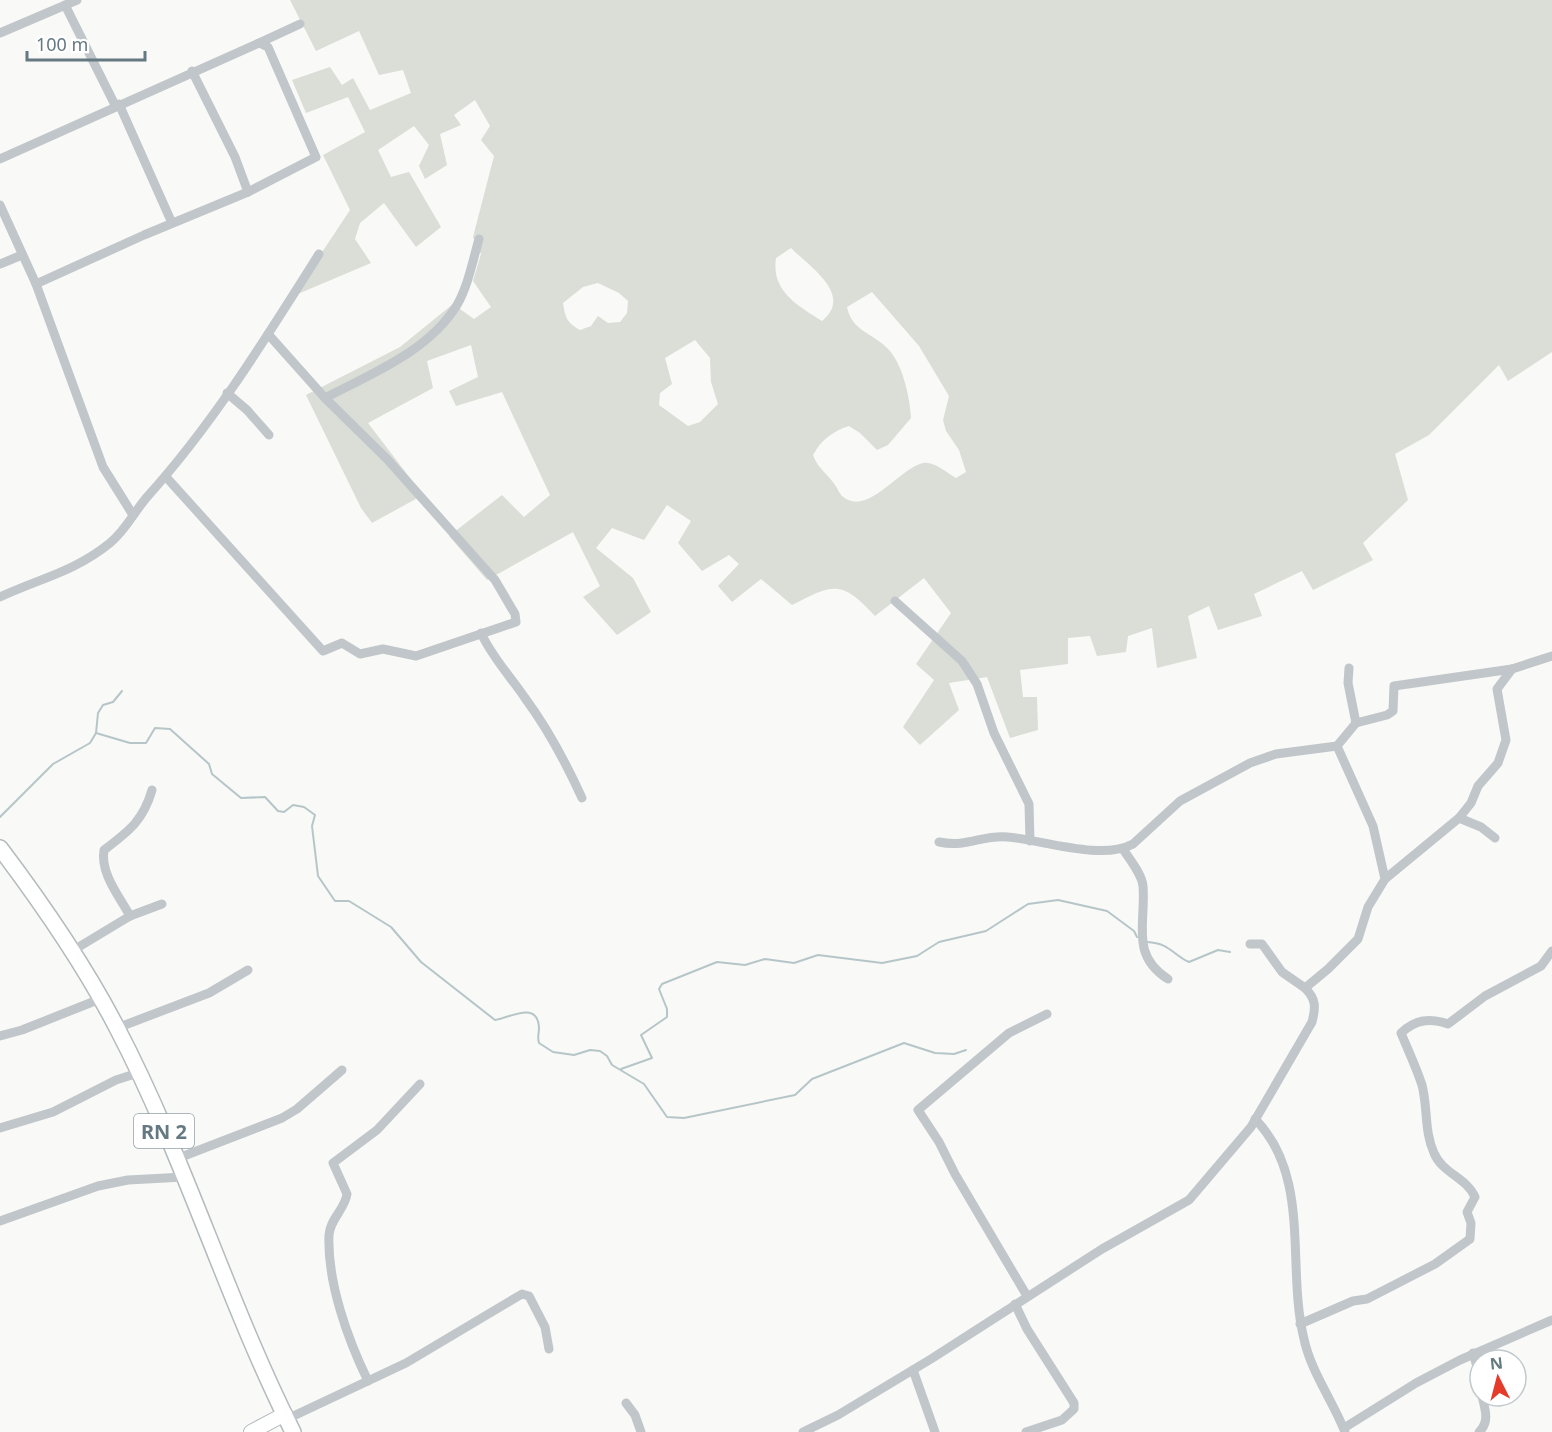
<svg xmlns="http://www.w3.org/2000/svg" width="1552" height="1432" font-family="'Noto Sans',sans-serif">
<rect width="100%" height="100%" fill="#f9f9f7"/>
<path fill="#daded6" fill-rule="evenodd" d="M290 0H1552V352L1508 381 1499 365 1429 435 1395 454 1408 500 1363 543 1373 560 1313 590 1302 571 1254 594 1262 616 1218 630 1209 606 1188 616 1197 658 1157 668 1152 628 1128 636 1126 652 1097 656 1090 636 1068 638V664L1020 670 1023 697H1037L1038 730 1010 738 987 677 949 683 959 710 920 745 903 727 934 680 916 664 951 613 924 578 875 616C842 580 834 583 792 605L761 579 732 602 718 586 739 564 729 555 702 571 678 543 691 521 667 505 644 540 612 528 596 548 633 578 651 612 617 635 583 597 600 586 573 532 487 580 449 536 502 495 524 517 550 495 502 392 456 406 449 391 478 377 471 345 427 361 433 388 368 423 423 495 372 523 361 508 306 395 400 347 453 304 474 319 491 307 473 281 481 254 473 237 494 156 481 140 490 126 475 100 454 115 461 125 440 134 447 165 425 179 419 166 429 145 414 126 378 150 391 177 409 172 441 227 416 247 384 203 360 223 355 239 371 263 293 296 350 210 323 155 365 132 348 97 306 113 292 80 330 67 342 85 353 78 370 110 411 93 403 70 379 75 359 31 316 51ZM791 248C810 267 854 295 822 321 797 305 771 291 776 258ZM598 283 619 293 628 301 627 313 620 322 608 323 598 316 591 326 580 330C567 323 565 317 563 303L583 287ZM872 292 919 346 949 396 943 420 946 431 959 450 966 472 956 478C947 473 934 461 923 463 898 469 867 518 842 496 839 493 838 489 835 485 827 473 818 469 813 455 821 440 833 431 849 426L860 433 877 450 888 445 911 418C910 398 903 365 889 350 874 333 852 332 847 307ZM695 340 710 358 711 382 718 404 700 422 688 426 659 405 660 393 672 384 665 358Z"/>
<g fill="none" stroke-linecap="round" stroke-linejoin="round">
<g stroke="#b6c6c8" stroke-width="2">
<path d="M96 733 130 743H146L155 728 170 729 209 764 212 774 241 798 265 797 278 811 284 812 293 805 304 807 315 815 312 826 318 876 335 901H349L391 927 421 962 495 1020C509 1018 538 1000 539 1028 539 1034 537 1037 539 1043L553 1052 574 1055 590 1050 600 1051 607 1056 612 1065 644 1084 667 1117 684 1118 795 1095 812 1079 904 1043 935 1053 954 1054 966 1050"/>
<polyline points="0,817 53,764 90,743 96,733 98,713 103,705 113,702 122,691"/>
<path d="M1147 942C1170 943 1173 955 1189 962L1218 950 1230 952"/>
<polyline points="621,1069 652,1058 641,1035 667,1017 667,1009 659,989 662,984 717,962 745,965 765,959 794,963 818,955 882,963 917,956 939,942 986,931 1028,904 1058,900 1107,911 1134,931 1137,937"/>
</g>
<g stroke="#b2babe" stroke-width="16">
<polyline id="secondary" points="251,1432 285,1414"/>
</g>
<g stroke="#b4babd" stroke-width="18">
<path id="primary" d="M0 848C43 905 84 964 117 1028 185 1158 227 1301 293 1432"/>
</g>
<g stroke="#c0c6c9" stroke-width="9">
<polyline points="65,5 115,105"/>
<polyline points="0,33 77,0"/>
<polyline points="259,43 300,24"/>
<polyline points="119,104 172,223"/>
<polyline points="0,159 259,43 268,47 316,157 248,192"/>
<polyline points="0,205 36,284 103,467 133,515"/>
<polyline points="0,264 22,255"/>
<polyline points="36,284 144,235 248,192 235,157 192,71"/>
<polyline points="227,393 247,410 269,435"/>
<path d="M325 398C371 374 429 351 457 305 468 286 473 260 479 239"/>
<polyline points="167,478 323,651 342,643 360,654 383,649 416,656 516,622 515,614 495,580 387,459 325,398 268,334"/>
<path d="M0 597C41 578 74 572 110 543 126 530 134 512 147 497 213 424 266 338 319 254"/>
<polyline points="895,601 962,661 977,684 994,733 1029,804 1030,841"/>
<path d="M481 633C492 657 510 676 525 698 548 729 566 763 582 798"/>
<polyline points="1356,723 1387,715 1393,711 1394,686 1512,669 1552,656"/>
<polyline points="1459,818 1481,827 1495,838"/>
<path d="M939 842C968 848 983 834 1008 837 1042 840 1102 861 1133 844L1180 801 1250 763 1276 754 1337 746 1356 723 1348 683 1349 668"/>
<path d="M1123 849C1130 860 1142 874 1143 886 1146 923 1130 955 1168 979"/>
<polyline points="1385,879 1459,818 1471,803 1478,786 1498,763 1506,740 1497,689 1512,669"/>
<path d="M130 916C119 896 100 873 104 850 129 831 143 821 152 790"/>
<polyline points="1250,944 1262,944 1282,972 1305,988"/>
<polyline points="72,951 130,916 162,904"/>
<polyline points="117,1028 209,993 248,970"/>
<polyline points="0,1036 22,1030 100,999"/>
<path d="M1255 1119C1312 1177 1286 1267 1304 1339 1311 1372 1333 1401 1345 1432"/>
<polyline points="0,1128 53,1112 116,1080 138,1073"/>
<polyline points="176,1159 282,1118 297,1109 342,1070"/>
<polyline points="0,1221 98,1186 128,1180 184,1177"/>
<polyline points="1027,1296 955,1174 939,1142 918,1110 1009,1033 1047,1014"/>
<polyline points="1015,1304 1027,1329 1074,1403 1074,1409 1062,1420 1026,1432"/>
<path d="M1300 1324 1353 1301 1367 1299 1435 1264 1470 1239 1471 1223 1467 1212 1475 1197C1467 1178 1442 1173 1434 1153 1424 1131 1428 1108 1422 1085 1416 1067 1408 1050 1401 1033 1416 1019 1430 1018 1448 1024L1485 996 1541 966 1552 951"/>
<polyline points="1473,1353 1480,1377"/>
<polyline points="913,1370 935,1432"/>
<path d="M368 1381C348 1340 327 1282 329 1235 330 1219 345 1209 347 1194L333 1163 377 1130 420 1084"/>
<polyline points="626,1403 635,1415 641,1432"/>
<polyline points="287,1419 406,1363 522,1294 529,1296 545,1327 549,1349"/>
<polyline points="1344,1428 1416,1383 1460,1360 1552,1320"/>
<path d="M803 1432 838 1415 931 1359 1102 1249 1189 1200 1251 1127 1312 1022C1316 1007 1316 999 1305 988L1328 969 1358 939 1368 907 1385 879 1373 826 1337 746"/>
<path d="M1479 1432C1490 1422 1485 1409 1482 1396"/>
</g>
<use href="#secondary" stroke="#fff" stroke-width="14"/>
<use href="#primary" stroke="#fff" stroke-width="15"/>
</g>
<g text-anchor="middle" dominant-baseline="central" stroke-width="6" stroke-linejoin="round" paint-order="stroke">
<rect fill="#fff" stroke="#92a1a8" stroke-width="1.5" x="134" y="1114" width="60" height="34" rx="4.5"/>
<g font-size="20" font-weight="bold" fill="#647982">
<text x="164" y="1131">RN 2</text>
</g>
</g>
<g transform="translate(1498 1378) rotate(354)"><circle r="28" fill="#ffffff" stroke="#c1c9cd" stroke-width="1.5"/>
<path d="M0-4.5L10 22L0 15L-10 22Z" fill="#e53b2b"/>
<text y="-9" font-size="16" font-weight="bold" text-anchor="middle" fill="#647982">N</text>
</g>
<path d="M27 51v9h118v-9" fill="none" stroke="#647982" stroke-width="3"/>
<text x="36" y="51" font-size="18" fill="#647982" stroke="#ffffff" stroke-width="4.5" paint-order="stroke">100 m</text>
</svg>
